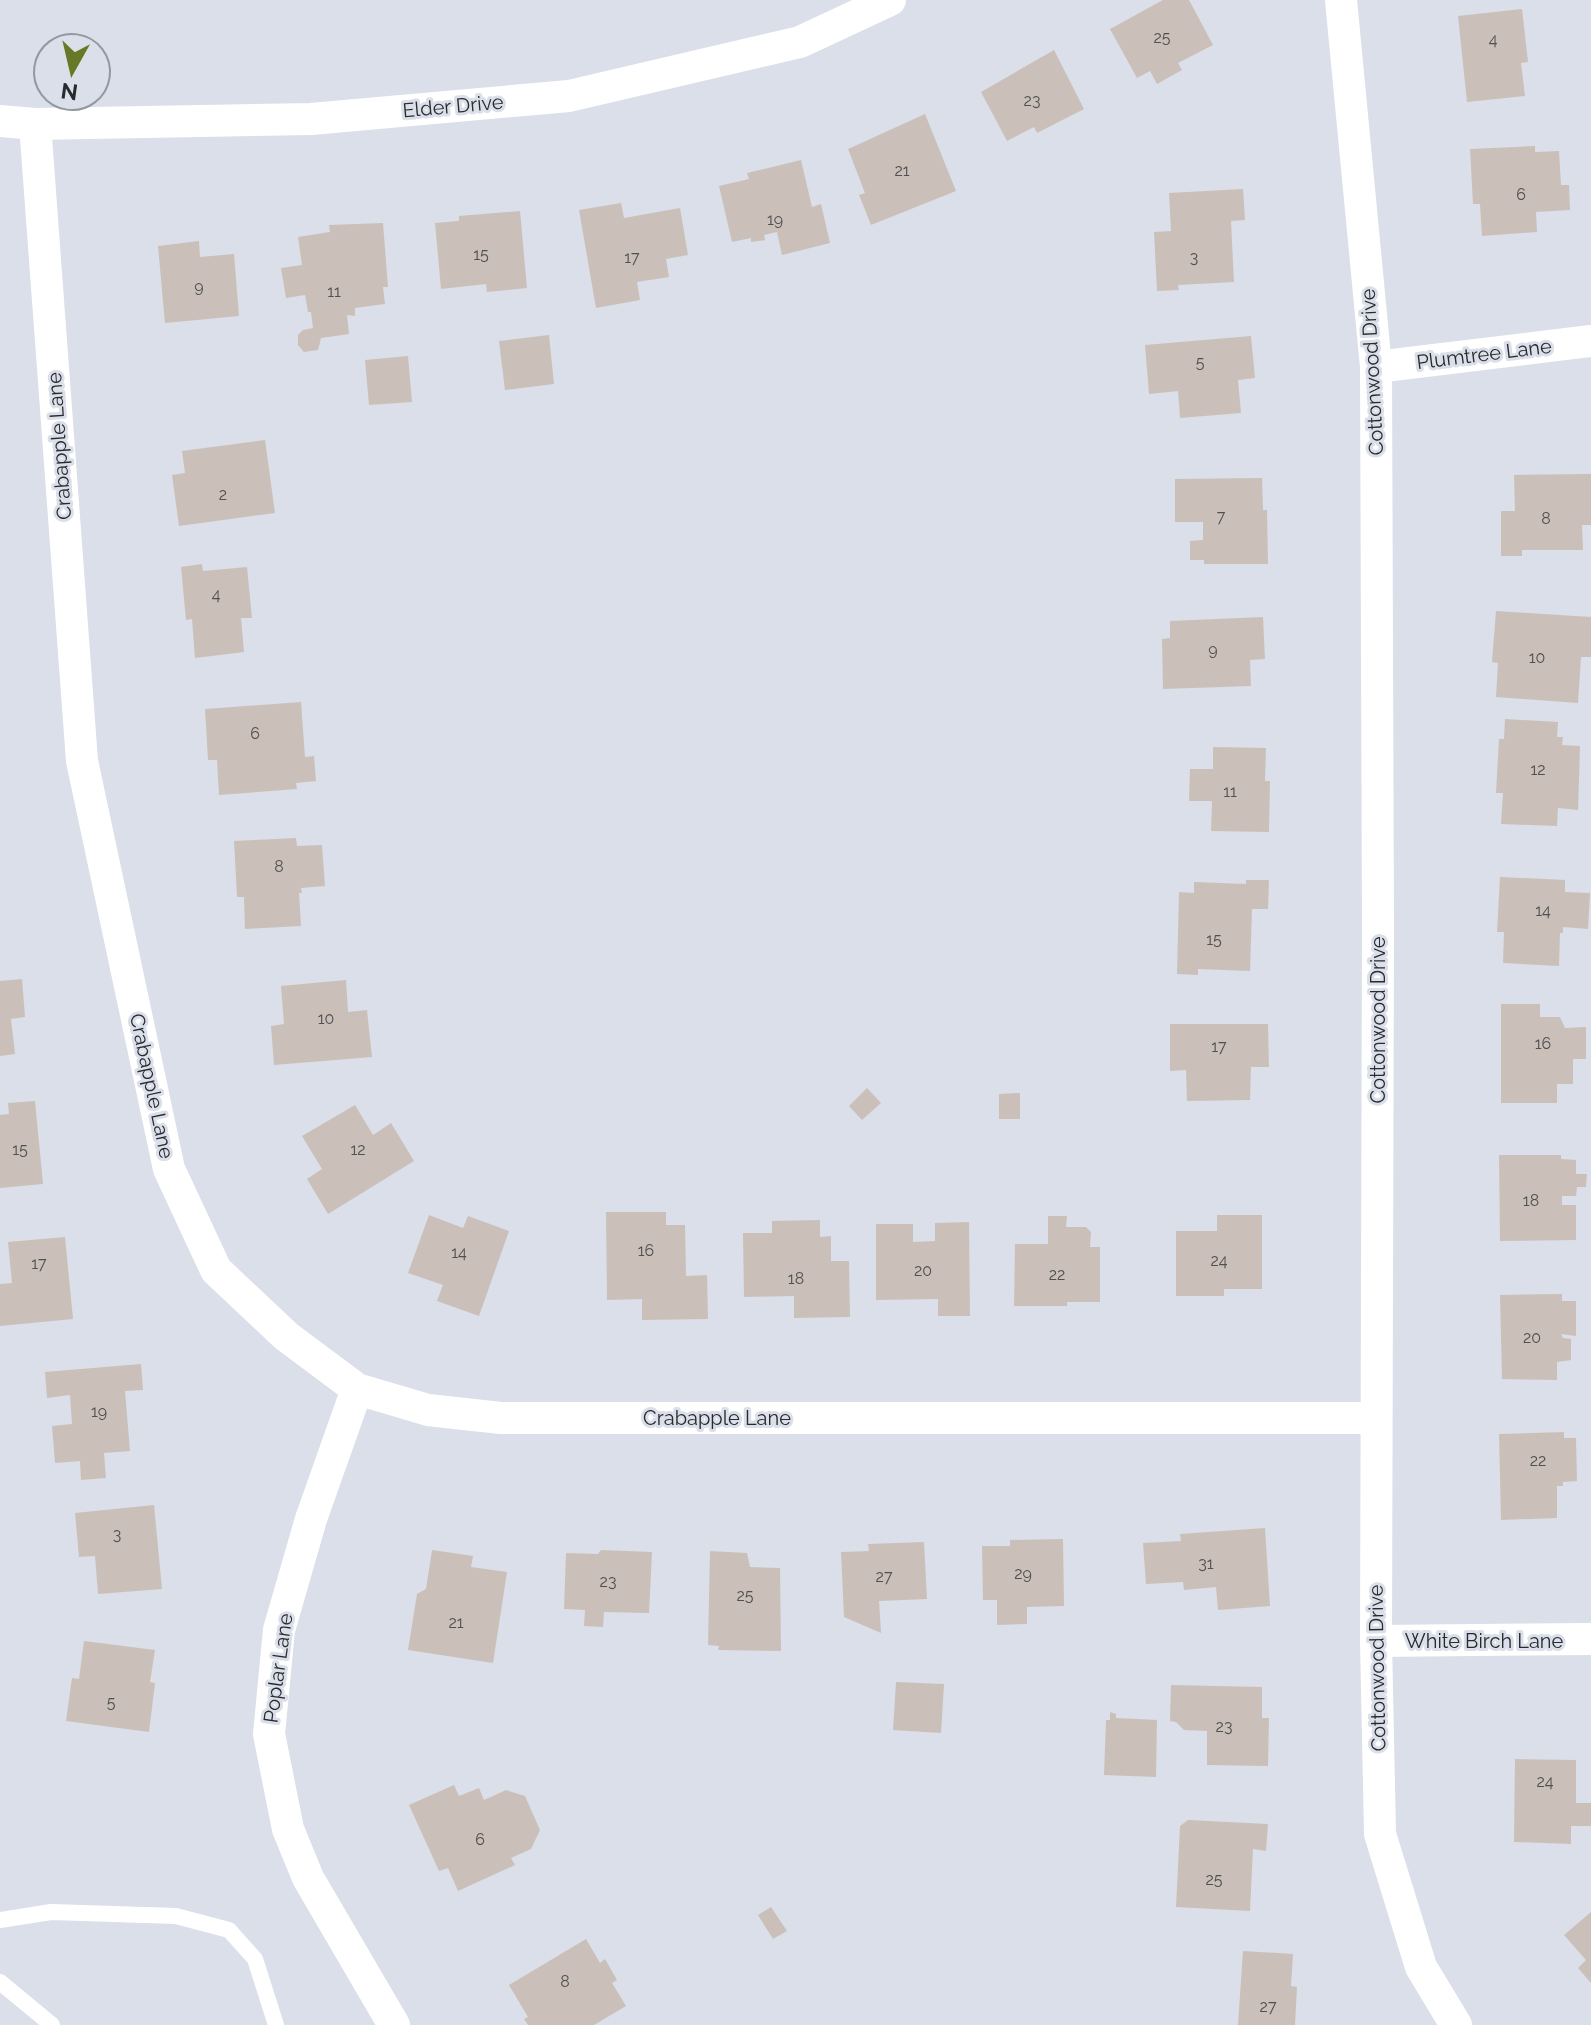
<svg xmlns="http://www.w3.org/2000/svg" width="1591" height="2025" font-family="Raleway,sans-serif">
<rect width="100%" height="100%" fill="#dadfe9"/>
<g fill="#cac0b9">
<polygon points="1163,0 1189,0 1213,45 1178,63 1182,70 1157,84 1150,71 1137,78 1110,29"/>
<polygon points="1522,9 1528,62 1521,63 1525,96 1467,102 1458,16"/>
<polygon points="1054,50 1084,109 1037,133 1034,127 1007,141 981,92"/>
<polygon points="925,114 956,191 871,225 859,195 865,193 848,149"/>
<polygon points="1535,146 1535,152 1559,151 1561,185 1569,185 1570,210 1536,212 1537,232 1482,236 1480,204 1473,204 1470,149"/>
<polygon points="801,160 812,207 821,204 830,243 782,255 777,232 764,235 765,240 751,242 751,238 732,242 719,186 749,179 747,173"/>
<polygon points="1243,189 1245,220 1231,221 1234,282 1178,285 1179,290 1157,291 1154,232 1171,231 1169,193"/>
<polygon points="621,203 624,218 680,208 688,255 666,259 669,277 637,282 640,300 596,308 579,210"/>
<polygon points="520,211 527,288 487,292 486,284 441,289 435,223 459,221 459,216"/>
<polygon points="383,223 388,287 383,287 385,304 355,308 355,316 347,315 349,334 321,338 318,350 304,352 298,345 298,335 303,330 313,328 311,312 308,312 305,295 286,298 281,268 302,265 298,237 330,232 329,225"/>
<polygon points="199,241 200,257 234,254 239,316 165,323 158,246"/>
<polygon points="549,335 554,384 505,390 499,341"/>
<polygon points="1251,336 1255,378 1238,380 1241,413 1180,418 1178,391 1149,394 1145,345"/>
<polygon points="408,356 412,402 369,405 365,360"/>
<polygon points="265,440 275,513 179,526 172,475 185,473 182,451"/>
<polygon points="1591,474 1591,525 1582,525 1583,550 1522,550 1522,556 1501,556 1501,511 1515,511 1514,475"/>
<polygon points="1262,478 1263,510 1267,510 1268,564 1204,564 1204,560 1190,560 1190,541 1203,540 1203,522 1175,522 1175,479"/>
<polygon points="202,564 203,571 247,567 252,618 241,618 244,652 195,658 192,619 186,620 181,567"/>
<polygon points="1496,611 1591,617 1591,657 1581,657 1578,703 1496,697 1498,663 1492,662"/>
<polygon points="1263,617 1265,659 1250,660 1251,686 1163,689 1162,639 1170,638 1170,621"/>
<polygon points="301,702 305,757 314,756 316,781 296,783 297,789 219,795 217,760 208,760 205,709"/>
<polygon points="1505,719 1558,722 1557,737 1563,737 1562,745 1580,746 1578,810 1558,808 1557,826 1501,824 1503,793 1496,793 1499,739 1504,739"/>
<polygon points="1213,747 1266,748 1265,781 1270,781 1269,832 1211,831 1212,801 1189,801 1190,769 1213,769"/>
<polygon points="296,838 297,846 322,845 325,886 301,888 302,893 299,893 301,926 245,929 244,897 237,897 234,841"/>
<polygon points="1500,877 1565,880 1565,892 1590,893 1588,929 1563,927 1563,933 1560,933 1559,966 1503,963 1504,932 1497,932"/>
<polygon points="1246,880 1269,880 1268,909 1252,909 1250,971 1198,969 1198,975 1177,974 1179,892 1194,893 1194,882 1246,884"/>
<polygon points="22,979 25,1017 11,1019 15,1054 0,1056 0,981"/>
<polygon points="346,980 348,1012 367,1010 372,1057 274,1065 271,1026 284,1024 281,986"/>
<polygon points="1501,1004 1540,1004 1540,1017 1560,1017 1565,1028 1586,1027 1586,1059 1573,1059 1573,1084 1557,1084 1557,1103 1501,1103"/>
<polygon points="1170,1024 1268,1024 1269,1067 1251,1067 1250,1100 1187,1101 1186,1070 1170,1071"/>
<polygon points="867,1088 881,1103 862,1120 849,1106"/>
<polygon points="1020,1093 1020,1119 999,1119 999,1094"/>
<polygon points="35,1101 43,1184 0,1188 0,1115 9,1114 8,1103"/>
<polygon points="355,1105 373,1135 391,1123 414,1161 328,1214 307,1179 322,1169 302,1136"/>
<polygon points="1499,1155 1561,1155 1561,1159 1576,1160 1576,1174 1587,1174 1586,1187 1577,1187 1576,1196 1562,1196 1562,1205 1576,1205 1576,1240 1500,1241"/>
<polygon points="606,1212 666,1212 666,1225 685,1225 686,1276 707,1275 708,1319 642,1320 642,1299 607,1300"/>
<polygon points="429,1215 463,1228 468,1216 509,1231 479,1316 437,1301 443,1285 408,1273"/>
<polygon points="1217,1215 1262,1215 1262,1289 1224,1289 1224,1296 1176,1296 1176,1231 1217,1231"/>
<polygon points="1048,1216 1067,1216 1066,1227 1086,1227 1091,1232 1090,1247 1100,1247 1100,1302 1067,1302 1067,1306 1014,1306 1015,1244 1048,1244"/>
<polygon points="820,1220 820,1237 831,1236 831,1261 849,1261 850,1317 794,1318 794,1296 744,1297 743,1233 772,1233 772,1221"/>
<polygon points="969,1222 970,1316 938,1316 938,1299 876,1300 876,1224 913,1224 913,1242 935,1241 935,1223"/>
<polygon points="65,1237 73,1319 0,1326 0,1284 12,1283 8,1242"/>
<polygon points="1562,1294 1562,1301 1576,1301 1576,1336 1561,1334 1563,1338 1571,1339 1571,1360 1557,1362 1557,1380 1502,1379 1500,1295"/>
<polygon points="141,1364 143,1390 125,1391 130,1451 104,1453 106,1478 81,1480 80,1461 55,1463 52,1426 72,1424 70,1395 47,1398 45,1372"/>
<polygon points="1564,1432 1564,1438 1576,1438 1577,1481 1563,1482 1563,1486 1557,1486 1557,1518 1501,1520 1499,1434"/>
<polygon points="154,1505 162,1589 98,1594 95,1556 79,1557 75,1513"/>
<polygon points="1265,1528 1270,1606 1218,1610 1216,1587 1184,1590 1183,1582 1146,1584 1143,1543 1181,1541 1180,1534"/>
<polygon points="1063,1539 1064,1606 1027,1607 1027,1624 997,1625 997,1600 983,1600 982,1546 1010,1546 1010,1540"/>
<polygon points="924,1542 927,1599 879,1601 881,1633 844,1617 841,1552 869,1551 868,1544"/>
<polygon points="432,1550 473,1556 471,1567 507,1572 493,1663 408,1650 417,1594 426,1589"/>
<polygon points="601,1550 652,1552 649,1613 604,1612 603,1627 584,1626 585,1610 564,1609 566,1553 598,1554"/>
<polygon points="710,1551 747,1553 750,1567 780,1568 781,1651 718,1650 719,1646 708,1645"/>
<polygon points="84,1641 155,1650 150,1682 155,1683 149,1732 66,1721 72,1678 79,1679"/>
<polygon points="896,1682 944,1684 941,1733 893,1730"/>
<polygon points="1171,1685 1262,1687 1262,1718 1269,1718 1268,1766 1207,1765 1207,1731 1184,1730 1176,1722 1170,1721"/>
<polygon points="1110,1712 1116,1714 1116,1718 1157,1720 1156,1777 1104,1775 1106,1720 1110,1720"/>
<polygon points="1515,1759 1576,1760 1576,1803 1591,1803 1591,1826 1571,1826 1571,1844 1514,1842"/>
<polygon points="454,1785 459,1796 479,1788 484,1800 506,1790 525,1796 540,1830 531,1849 511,1858 515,1865 458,1891 448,1868 439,1871 409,1805"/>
<polygon points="1188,1820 1268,1824 1266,1851 1253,1849 1250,1911 1176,1907 1180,1826"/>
<polygon points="771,1907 787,1931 773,1939 758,1915"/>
<polygon points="1591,1912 1591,1983 1578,1968 1586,1960 1564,1935"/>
<polygon points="586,1939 600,1963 605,1959 617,1980 612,1983 626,2006 594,2025 528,2025 524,2019 528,2017 509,1985"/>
<polygon points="1243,1951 1293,1954 1291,1986 1297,1987 1295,2025 1238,2025"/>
</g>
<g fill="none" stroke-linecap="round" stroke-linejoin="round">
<g stroke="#fff" stroke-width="16">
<polyline points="0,1920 51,1912 176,1916 229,1930 255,1959 276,2025"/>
<polyline points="0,1982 52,2025"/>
</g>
<g stroke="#fff" stroke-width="32">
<polyline points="1341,0 1376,367 1378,931 1376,1641 1380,1834 1421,1967 1456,2025"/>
<polyline points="0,121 35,124 311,119 569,96 800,42 890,0"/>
<polyline points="35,124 82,761 169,1169 216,1270 286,1336 357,1389 428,1410 501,1418 1376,1418"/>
<polyline points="1376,367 1591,341"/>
<polyline points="357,1389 311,1519 279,1630 269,1734 288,1829 308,1878 394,2025"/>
<polyline points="1376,1641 1591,1639"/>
</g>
</g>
<g text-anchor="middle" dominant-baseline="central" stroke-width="6" stroke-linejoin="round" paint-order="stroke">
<g font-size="16" fill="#505050">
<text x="1162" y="37">25</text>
<text x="1493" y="39">4</text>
<text x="1032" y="100">23</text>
<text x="902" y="170">21</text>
<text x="1521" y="194">6</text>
<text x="775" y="219">19</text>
<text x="481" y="254">15</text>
<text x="632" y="257">17</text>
<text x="1194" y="257">3</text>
<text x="199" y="286">9</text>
<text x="334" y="291">11</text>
<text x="1200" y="362">5</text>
<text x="223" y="494">2</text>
<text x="1221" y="516">7</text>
<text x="1546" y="518">8</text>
<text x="216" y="594">4</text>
<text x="1213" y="649">9</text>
<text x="1537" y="657">10</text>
<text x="255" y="733">6</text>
<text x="1538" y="769">12</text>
<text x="1230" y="791">11</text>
<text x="279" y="866">8</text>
<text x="1543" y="910">14</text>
<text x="1214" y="939">15</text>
<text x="326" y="1018">10</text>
<text x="1543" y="1043">16</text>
<text x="1219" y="1046">17</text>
<text x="20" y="1149">15</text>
<text x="358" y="1149">12</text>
<text x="1531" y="1200">18</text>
<text x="646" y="1250">16</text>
<text x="459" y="1252">14</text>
<text x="1219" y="1260">24</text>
<text x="39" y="1263">17</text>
<text x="923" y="1270">20</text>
<text x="1057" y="1274">22</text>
<text x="796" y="1278">18</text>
<text x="1532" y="1337">20</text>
<text x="99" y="1411">19</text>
<text x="1538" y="1460">22</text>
<text x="117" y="1534">3</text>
<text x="1206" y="1563">31</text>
<text x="1023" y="1573">29</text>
<text x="884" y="1576">27</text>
<text x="608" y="1581">23</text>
<text x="745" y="1595">25</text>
<text x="456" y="1622">21</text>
<text x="111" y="1702">5</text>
<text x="1224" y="1726">23</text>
<text x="1545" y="1781">24</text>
<text x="480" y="1839">6</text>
<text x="1214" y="1879">25</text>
<text x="565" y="1981">8</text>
<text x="1268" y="2006">27</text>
</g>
<g font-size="20" fill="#282a2d" stroke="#dadfe9">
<text transform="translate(453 106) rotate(-5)">Elder Drive</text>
<text transform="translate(1484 354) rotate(-7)">Plumtree Lane</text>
<text transform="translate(1372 372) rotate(-93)">Cottonwood Drive</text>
<text transform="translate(59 446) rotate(-94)">Crabapple Lane</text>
<text transform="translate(1378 1020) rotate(-90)">Cottonwood Drive</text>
<text transform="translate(152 1086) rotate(78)">Crabapple Lane</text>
<text x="717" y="1418">Crabapple Lane</text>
<text x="1484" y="1641">White Birch Lane</text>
<text transform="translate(278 1668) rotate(-82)">Poplar Lane</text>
<text transform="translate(1377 1668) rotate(-91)">Cottonwood Drive</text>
</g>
</g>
<g transform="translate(72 72) rotate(188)"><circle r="38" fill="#dadfe9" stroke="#93979e" stroke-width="2"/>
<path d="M0-6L14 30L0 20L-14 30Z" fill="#687826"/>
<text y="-12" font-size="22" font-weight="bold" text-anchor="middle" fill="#282a2d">N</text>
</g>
</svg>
